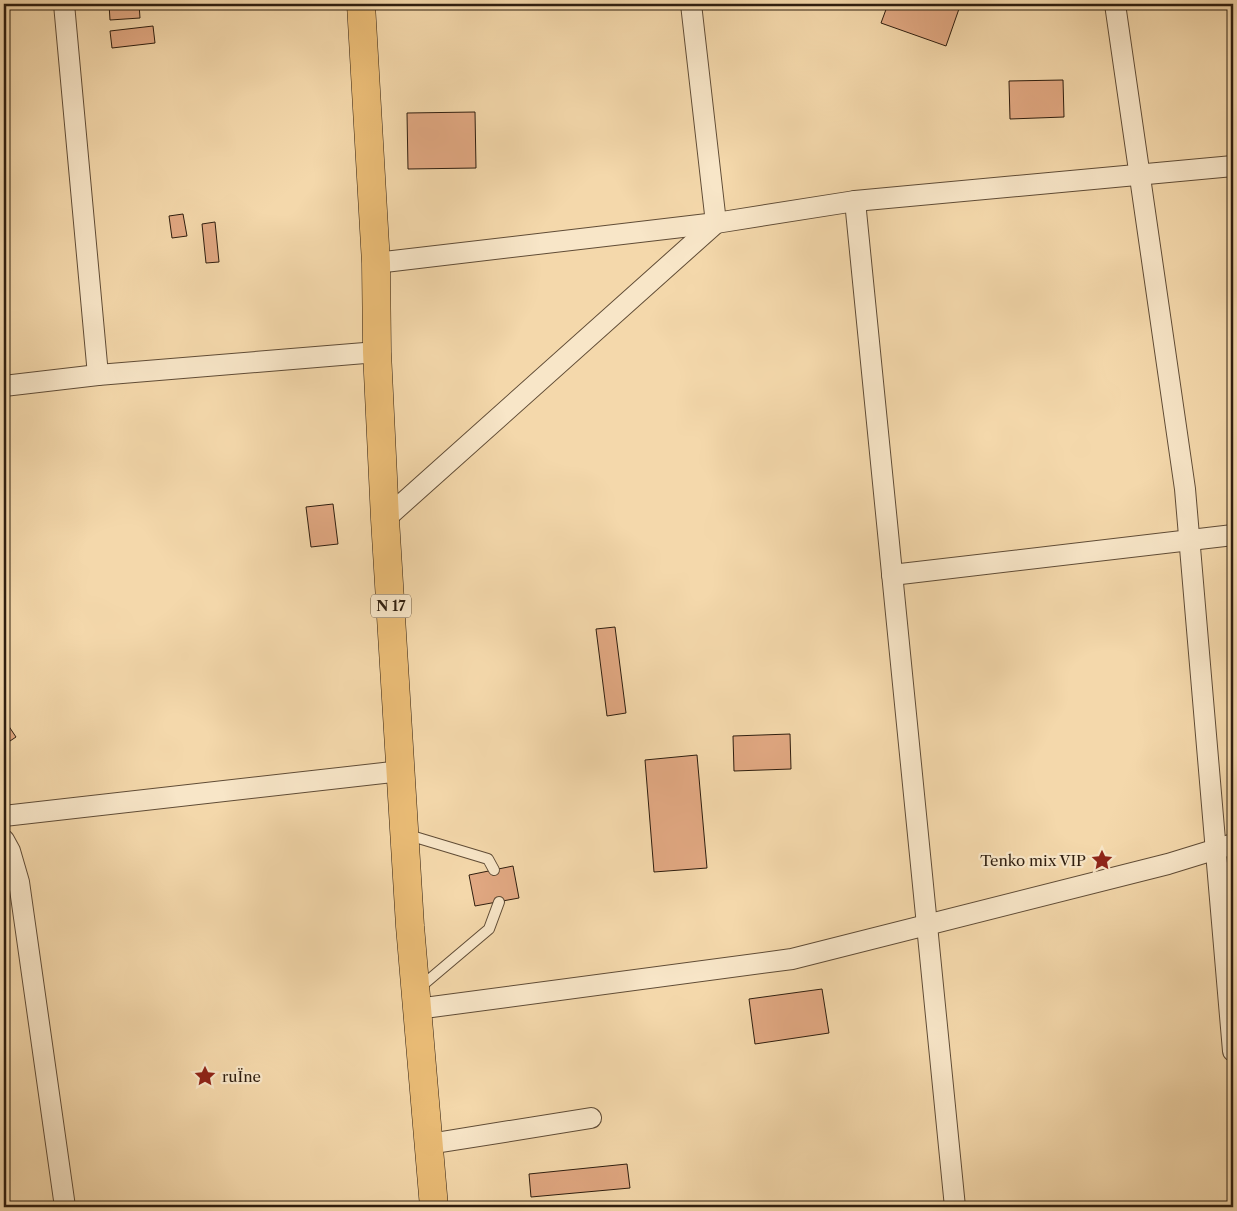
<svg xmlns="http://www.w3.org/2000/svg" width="1237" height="1211" font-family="'Libre Caslon Text',serif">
<rect width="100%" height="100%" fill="#f4d8ab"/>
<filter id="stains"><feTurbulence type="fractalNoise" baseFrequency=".004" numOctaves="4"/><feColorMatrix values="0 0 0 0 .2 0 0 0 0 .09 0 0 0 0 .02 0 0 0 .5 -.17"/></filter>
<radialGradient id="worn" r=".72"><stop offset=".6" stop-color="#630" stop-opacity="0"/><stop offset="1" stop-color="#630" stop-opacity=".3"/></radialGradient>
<g fill="#e1a882" stroke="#2f1e0f">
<polygon points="109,4 139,4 140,18 110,20"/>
<polygon points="143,4 171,4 144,8"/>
<polygon points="888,4 954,4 960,6 946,46 881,23"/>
<polygon points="153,26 155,43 112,48 110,31"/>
<polygon points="1063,80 1064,117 1010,119 1009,81"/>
<polygon points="475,112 476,168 408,169 407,113"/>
<polygon points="183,214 187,236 172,238 169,216"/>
<polygon points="215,222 219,262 206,263 202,224"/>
<polygon points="333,504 338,544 311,547 306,507"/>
<polygon points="615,627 626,713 607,716 596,629"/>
<polygon points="4,719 16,737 4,745"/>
<polygon points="790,734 791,769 734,771 733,736"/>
<polygon points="697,755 707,868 654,872 645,760"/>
<polygon points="513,866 519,898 475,906 469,875"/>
<polygon points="822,989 829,1033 755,1044 749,999"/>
<polygon points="627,1164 630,1188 531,1197 529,1174"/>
</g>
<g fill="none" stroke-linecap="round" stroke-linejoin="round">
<g stroke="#604c36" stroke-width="12">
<g id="lane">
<polyline points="405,834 488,859 494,870"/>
<polyline points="418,989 489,929 499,902"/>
</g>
</g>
<g stroke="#604c36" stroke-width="22">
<g id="street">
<polyline points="64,4 98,375"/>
<polyline points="1115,4 1185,489 1233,1051"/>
<polyline points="855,201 955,1207"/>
<polyline points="376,263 716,223 855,201 1233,166"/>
<polyline points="4,386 98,375 377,352"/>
<polyline points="385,519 716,223 691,4"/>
<polyline points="892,575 1233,535"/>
<polyline points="4,816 401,771"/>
<polyline points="4,840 10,851 19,882 65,1207"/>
<polyline points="417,1009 792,959 1168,864 1233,844"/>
<polyline points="429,1144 591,1118"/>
</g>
</g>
<g stroke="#2f1e0f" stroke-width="29">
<polyline id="primary" points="361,4 376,263 377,352 385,519 410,926 434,1207"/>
</g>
<use href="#lane" stroke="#f8e6c8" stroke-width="10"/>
<use href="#street" stroke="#f8e6c8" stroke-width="20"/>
<use href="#primary" stroke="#eabc76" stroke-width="28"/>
</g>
<defs>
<g id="sight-bare" transform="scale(1.725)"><path d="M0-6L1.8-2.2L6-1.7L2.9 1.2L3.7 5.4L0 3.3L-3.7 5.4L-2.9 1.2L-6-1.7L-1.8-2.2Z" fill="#8f2418" stroke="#f8e6c8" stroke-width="2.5" paint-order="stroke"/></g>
</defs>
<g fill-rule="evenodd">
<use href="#sight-bare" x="1102" y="860"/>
<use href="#sight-bare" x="205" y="1076"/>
</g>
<g text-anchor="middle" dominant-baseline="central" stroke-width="4.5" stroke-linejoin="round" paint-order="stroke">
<rect fill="#f8e6c8" stroke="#6b5a46" stroke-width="1" x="371" y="594.5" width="40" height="23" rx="4"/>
<g font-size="14" font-weight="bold" fill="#2f1e0f">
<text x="391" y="606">N 17</text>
</g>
<g font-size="15" fill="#2f1e0f" stroke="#f8e6c8" text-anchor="end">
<text x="1086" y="860">Tenko mix VIP</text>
<text x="222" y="1076" text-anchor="start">ruÏne</text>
</g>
</g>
<rect width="1237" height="1211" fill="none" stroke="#f4d8ab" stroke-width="20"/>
<rect x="5" y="5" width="1227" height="1201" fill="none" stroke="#2f1e0f" stroke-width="2.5"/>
<rect x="10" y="10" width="1217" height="1191" fill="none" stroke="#2f1e0f"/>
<rect width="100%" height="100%" filter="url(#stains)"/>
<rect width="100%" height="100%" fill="url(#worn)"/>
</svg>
